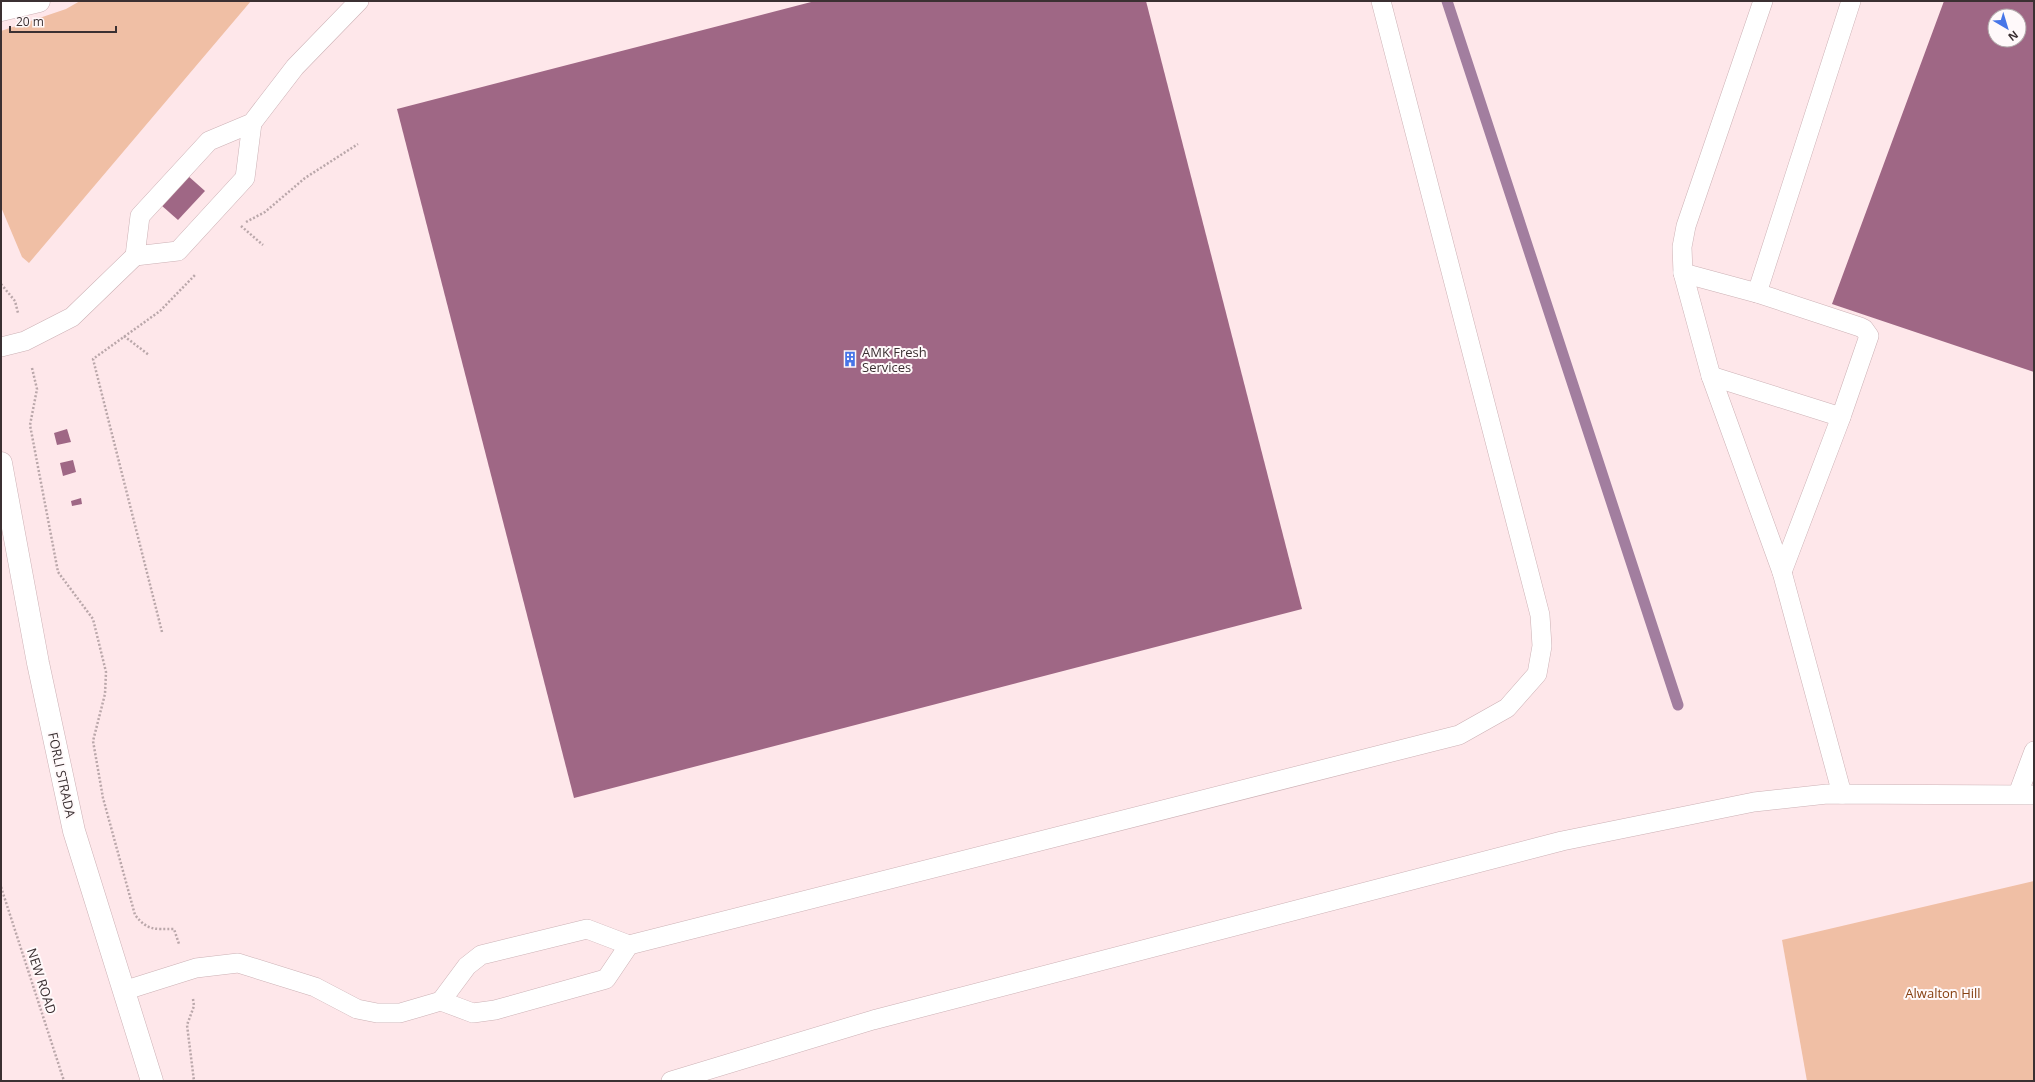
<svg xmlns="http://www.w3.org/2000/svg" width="2035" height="1082" font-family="'Open Sans',sans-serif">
<rect width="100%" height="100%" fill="#fee7ea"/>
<g fill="#f0bfa5">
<polygon points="80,1 251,1 29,263 22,257 1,207 1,31 66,9"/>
<polygon points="2034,881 2034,1081 1807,1081 1782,940"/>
</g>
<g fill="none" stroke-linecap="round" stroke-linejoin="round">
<polyline stroke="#a27e9f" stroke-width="11" points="1447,1 1678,705"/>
</g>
<g fill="#9f6785" fill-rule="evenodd">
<polygon points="815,1 1146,1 1302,609 574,798 397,109"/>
<path d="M1944 1H2034V372L1832 304ZM1995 16H2019V40H1995Z"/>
<polygon points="187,175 205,191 178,220 161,205"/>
<polygon points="67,429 71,442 57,445 54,433"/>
<polygon points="73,460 76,472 63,476 60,463"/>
<polygon points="81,498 82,504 72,506 71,501"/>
</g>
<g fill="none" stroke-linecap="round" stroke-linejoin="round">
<g stroke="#ccb1b5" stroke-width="20">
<g id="lane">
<polyline points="1763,1 1686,226 1682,247 1683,273 1711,376 1782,572 1842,794"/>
<polyline points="135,256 178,251 245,178 252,123"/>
<polyline points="1683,273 1757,293 1860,327 1864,329 1869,336 1841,417 1711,376"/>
<polyline points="1757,293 1851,1"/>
<polyline points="1,347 25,341 72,317 135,256 140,216 209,141 252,123 295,67 359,1"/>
<polyline points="1782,572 1841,417"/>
<polyline points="2018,794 2034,751"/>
<polyline points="123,991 196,968 238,963 315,987 357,1009 377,1013 400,1013 441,1001 473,1013 495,1010 606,979 629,945 1459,735 1507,708 1537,674 1542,646 1540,615 1381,1"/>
<polyline points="441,1001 467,966 481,955 587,929 629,945"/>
<polyline points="671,1081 873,1020 1562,841 1754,802 1827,794 2034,795"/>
</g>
</g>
<g stroke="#ccb1b5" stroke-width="23">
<polyline id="street" points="1,463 38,663 74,831 152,1081"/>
</g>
<g stroke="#ccb1b5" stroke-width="23">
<polyline id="secondary" points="1,10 39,1"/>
</g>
<g stroke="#baa7aa" stroke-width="2.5" stroke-dasharray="2 2" stroke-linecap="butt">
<polyline points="246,222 265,212 305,178 358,144"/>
<polyline points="241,226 263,245"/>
<polyline points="1,284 15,301 18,313"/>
<polyline points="124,336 149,355"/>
<path d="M32 368 37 389 30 425 58 572 93 619 106 672 105 694 93 741 103 798 135 915C148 931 154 929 174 929L179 944"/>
<polyline points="162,632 93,359 160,311 195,275"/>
<polyline points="1,887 64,1081"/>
<polyline points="193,999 194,1006 187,1025 194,1081"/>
</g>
<use href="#lane" stroke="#fff" stroke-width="19"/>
<use href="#street" stroke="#fff" stroke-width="22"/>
<use href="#secondary" stroke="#fff" stroke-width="22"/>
</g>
<defs>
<g id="building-bare" transform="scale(1.2)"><path d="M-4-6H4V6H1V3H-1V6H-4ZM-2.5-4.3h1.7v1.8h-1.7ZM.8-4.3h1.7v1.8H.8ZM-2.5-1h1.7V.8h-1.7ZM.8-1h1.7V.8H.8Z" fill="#4776e8" stroke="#fff9fa" stroke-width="2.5" paint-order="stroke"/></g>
</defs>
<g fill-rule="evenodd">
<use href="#building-bare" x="850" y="359"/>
</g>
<g text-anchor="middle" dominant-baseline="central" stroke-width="4" stroke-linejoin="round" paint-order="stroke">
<g font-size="13" fill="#3b3032" stroke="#fff9fa" text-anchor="start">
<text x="862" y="352">AMK Fresh<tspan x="862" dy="15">Services</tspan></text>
</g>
<g font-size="13" fill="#3b3032" stroke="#fff9fa">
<text transform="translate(62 775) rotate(78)">FORLI STRADA</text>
<text transform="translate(42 981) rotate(72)">NEW ROAD</text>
</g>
<g font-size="13" fill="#874011" stroke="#fff9fa">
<text x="1943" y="993">Alwalton Hill</text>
</g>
</g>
<rect width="2035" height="1082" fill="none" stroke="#3b3032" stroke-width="4"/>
<g transform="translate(2007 28) rotate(142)"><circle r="19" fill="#fff9fa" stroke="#b1a9aa"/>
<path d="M0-3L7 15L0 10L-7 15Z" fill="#4776e8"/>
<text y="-6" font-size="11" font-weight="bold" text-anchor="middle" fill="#3b3032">N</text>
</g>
<path d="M10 26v6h106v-6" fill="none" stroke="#3b3032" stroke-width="2"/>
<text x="16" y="26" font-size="12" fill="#3b3032" stroke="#fff9fa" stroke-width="3" paint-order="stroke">20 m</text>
</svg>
